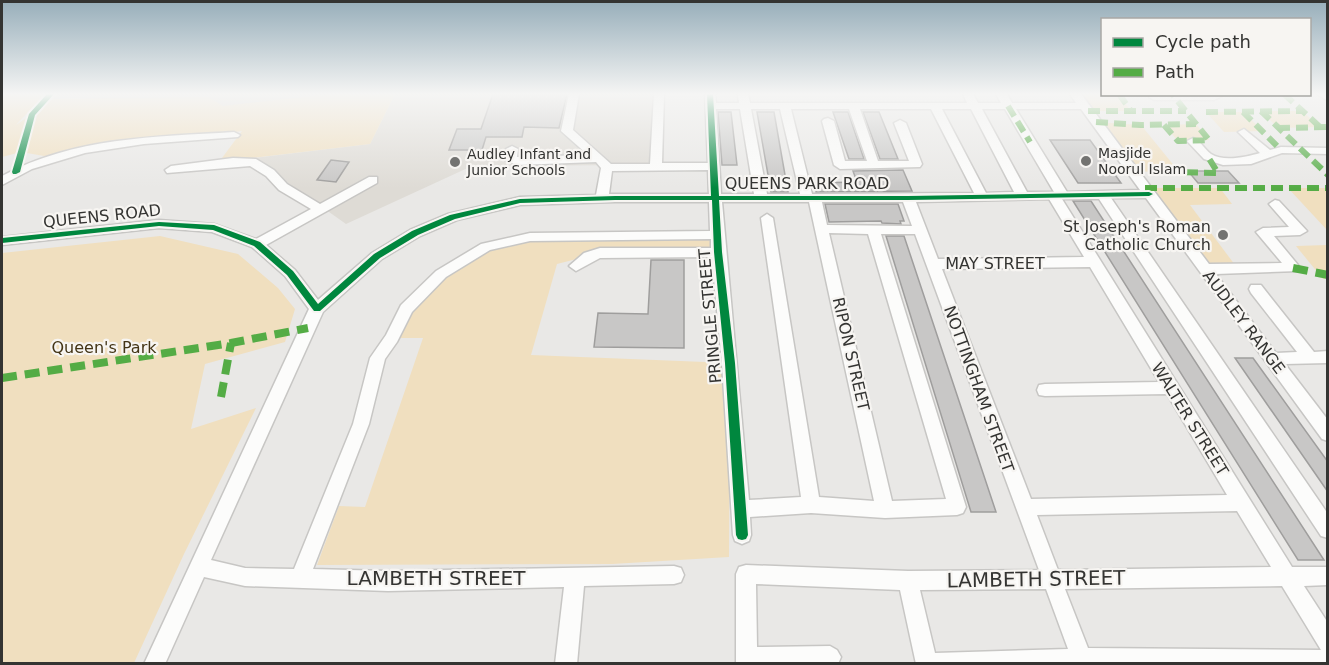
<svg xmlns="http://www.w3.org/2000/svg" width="1329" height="665" font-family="'DejaVu Sans',sans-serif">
<rect width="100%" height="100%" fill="#e9e8e6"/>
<g fill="#dedbd5">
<polygon points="57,94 334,94 270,101 255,123 80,98 53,99"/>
<polygon points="395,94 656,94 653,165 472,166 346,224 253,158 370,144"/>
</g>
<g fill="#f0dfbf">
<polygon points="2,94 45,94 16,125 53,99 208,97 223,106 331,94 395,94 370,144 219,162 242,131 50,157 21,152 2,157"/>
<polygon points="1075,94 1119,95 1131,111 1088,111"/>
<polygon points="1261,111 1302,111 1320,127 1278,128"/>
<polygon points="1206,112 1243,112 1263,131 1224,132"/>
<polygon points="1096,122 1141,125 1180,173 1132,171"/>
<polygon points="1196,124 1209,140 1178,141 1164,125"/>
<polygon points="1145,188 1220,188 1232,204 1190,205 1238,269 1205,269"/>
<polygon points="1288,188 1327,188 1327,230"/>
<polygon points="717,235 718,252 600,253 557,264 531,355 730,363 729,557 612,564 317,565 339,506 365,507 423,338 392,338 406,309 441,274 486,247 560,238"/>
<polygon points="160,236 238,254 278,288 295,309 285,342 205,364 191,429 256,408 184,554 134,663 2,663 2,253"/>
<polygon points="1327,245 1327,279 1323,279 1296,246"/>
</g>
<g fill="#c8c7c6" stroke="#9f9e9d" stroke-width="1.5">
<polygon points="493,94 567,94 559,128 524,127 522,137 486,137 482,150 449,150 457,129 481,129"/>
<polygon points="718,112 731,112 737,165 722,165"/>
<polygon points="757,112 774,112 788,192 771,192"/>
<polygon points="833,112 848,112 864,159 849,159"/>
<polygon points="863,112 879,112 898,159 880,159"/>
<polygon points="1050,140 1090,140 1121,183 1078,183"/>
<polygon points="331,160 349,162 336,182 317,180"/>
<polygon points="903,170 912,191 816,192 814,183 857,182 853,171"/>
<polygon points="1188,171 1228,171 1239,183 1198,183"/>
<polygon points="1073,201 1091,201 1324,560 1298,560"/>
<polygon points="825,204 898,204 904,221 900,221 901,224 882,223 881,221 829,222"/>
<polygon points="886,236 904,236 996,512 971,512"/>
<polygon points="651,260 684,260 684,348 594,347 598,313 648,314"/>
<polygon points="1235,358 1253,358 1328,462 1328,492"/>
</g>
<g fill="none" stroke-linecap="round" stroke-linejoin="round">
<g stroke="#c7c6c4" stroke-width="3">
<g id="minor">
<path d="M569 94H579L573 130 611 164H650L654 94H664L662 163H708L705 94H715L716 103H739L738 94H748L750 103H967L963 94H973L978 103H1001L996 94H1007L1012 103H1076L1070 94H1081L1209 264 1282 263 1256 232 1263 228 1289 227 1269 204 1275 200 1279 201 1307 231 1300 235 1274 236 1298 265 1300 268 1298 271 1216 274 1276 353 1297 352 1251 293 1249 289 1251 285H1261L1314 352 1328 351V363L1285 364 1328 420V441L1322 439 1146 198H1111L1328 514V538L1321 536 1099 199H1062L1292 567H1328V585L1304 586 1328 623V664H916L900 590 756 584 757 647 830 646 837 650 841 657 838 664H736V574L739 567 746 565 908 571 1039 570 915 234H881L966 507 963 513 957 515 885 518 811 513 750 517 751 535 749 541 742 544 735 541 733 535 722 363 712 257 600 258 576 271 569 266 584 253 600 248H711V239L530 241 490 250 446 277 412 312 397 342 385 359 369 424 313 569 388 571 674 566 681 568 684 575 681 582 674 584 584 586 577 664H555L564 587 388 591 245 586 204 577 165 664H144L309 309 285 276 252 247 212 232 159 228 2 245V237L159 220 214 224 256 239 311 209 279 190 266 176 250 166 167 173 165 170 171 166 233 158 256 159 274 170 287 184 320 204 369 177H377V183L266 245 295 270 318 300 372 253 410 230 448 214 520 197 596 195 601 168 596 162 517 165 505 160 506 149 512 146 518 149 517 157 588 155 561 131ZM716 109H740L754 194H721ZM751 109H780L800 194H767ZM791 109H849L867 161H845L834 121 828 118 824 119 822 121 834 165 840 169 920 167 922 164 906 123 900 120 894 123 909 161H878L860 109H931L974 193 812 194ZM942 109H971L1014 192 986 193ZM982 109H1005L1054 192H1027ZM1016 109H1081L1140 190 1067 192ZM708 170 709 194H609L612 171ZM1049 199 1084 257 938 259 916 202ZM615 202H709L710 231 530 233 481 244 436 271 401 305 386 335 370 358 353 424 294 569 245 568 211 560 323 312 382 259 420 236 457 220 520 205ZM722 202H809L874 501 819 497 773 218 767 214 761 218 801 497 749 500ZM822 202H903L912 226 827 225ZM829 233 868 234 946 499 892 501ZM1090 267 1159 382 1045 384 1039 385 1037 390 1039 395 1045 396 1167 394 1227 495 1031 499 942 269ZM1237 511 1271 567 1058 570 1037 515ZM1282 586 1321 650 1088 648 1065 589ZM1046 589 1068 649 935 653 920 590Z"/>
<polygon points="1226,94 1214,100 1154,100 1149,97 1151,94"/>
<polygon points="1317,94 1328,94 1328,101"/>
<path d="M1244 129 1270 150 1281 147 1328 148V154L1282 153 1251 164 1223 165 1204 159 1187 141 1193 138C1201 141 1204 149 1211 154 1223 162 1247 157 1260 153L1238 132Z"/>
<path d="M234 132 240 135 238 137 144 144 85 153 32 169 2 185V176C74 137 154 137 234 132Z"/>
</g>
</g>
<use href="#minor" fill="#fcfcfb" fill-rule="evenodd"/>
<g stroke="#54ac45" stroke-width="6" stroke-dasharray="12 6" stroke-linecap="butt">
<polyline points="1119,94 1131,111"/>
<polyline points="1284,94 1320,127"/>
<polyline points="1008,106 1030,142"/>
<polyline points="1088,111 1186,111"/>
<polyline points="1261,111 1328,175"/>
<polyline points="1206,112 1302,111"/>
<polyline points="1243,112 1281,150"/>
<polyline points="1096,122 1141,125 1196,124"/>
<polyline points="1164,125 1178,141 1209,140 1172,94"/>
<polyline points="1278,128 1328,127"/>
<polyline points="1132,171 1218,173 1208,157"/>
<polyline points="1145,188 1328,188"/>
</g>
<g stroke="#54ac45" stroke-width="8" stroke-dasharray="15 8" stroke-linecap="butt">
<polyline points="1293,268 1328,275"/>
<polyline points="2,378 231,343 308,328"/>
<polyline points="221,397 231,343"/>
</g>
<g stroke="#f7f5f2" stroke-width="4">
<g id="cycleway">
<polygon points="47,94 54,94 35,115 20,172 16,174 13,174 12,172 29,114"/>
<polygon points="707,94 713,94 719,196 908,196 1149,192 1153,194 1149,196 908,200 719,200 722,252 735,363 748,535 746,539 742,540 738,539 736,535 725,363 714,252 712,200 615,200 520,203 455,219 418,235 380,258 320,311 314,311 287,275 254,246 213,230 159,226 2,243 2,238 159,222 214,225 260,242 293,271 318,304 374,254 412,231 450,215 520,199 615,196 711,196"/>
</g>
</g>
<use href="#cycleway" fill="#00873e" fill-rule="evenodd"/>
</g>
<linearGradient id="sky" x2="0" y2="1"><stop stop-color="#97aeba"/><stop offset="0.5" stop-color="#f5f5f4"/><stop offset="1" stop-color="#f5f5f4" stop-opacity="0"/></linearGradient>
<rect width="1329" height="188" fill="url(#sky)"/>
<g fill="#737371" stroke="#f7f5f2" stroke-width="2">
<circle cx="1086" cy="161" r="6"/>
<circle cx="455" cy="162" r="6"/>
<circle cx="1223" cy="235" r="6"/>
</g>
<g text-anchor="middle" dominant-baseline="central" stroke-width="4.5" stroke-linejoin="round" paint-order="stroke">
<g font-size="14" fill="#343432" stroke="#f7f5f2" text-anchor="start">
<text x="1098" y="153">Masjide<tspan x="1098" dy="16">Noorul Islam</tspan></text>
<text x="467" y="154">Audley Infant and<tspan x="467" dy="16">Junior Schools</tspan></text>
</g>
<g font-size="16" fill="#343432" stroke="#f7f5f2">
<text x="807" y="183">QUEENS PARK ROAD</text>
<text transform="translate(102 216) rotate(-6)">QUEENS ROAD</text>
<text x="995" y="263">MAY STREET</text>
<text transform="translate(710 316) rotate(-95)">PRINGLE STREET</text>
<text transform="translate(1244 322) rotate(53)">AUDLEY RANGE</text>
<text transform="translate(851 354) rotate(77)">RIPON STREET</text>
<text transform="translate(979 389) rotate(70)">NOTTINGHAM STREET</text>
<text transform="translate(1190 419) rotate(58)">WALTER STREET</text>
</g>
<g font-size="16" fill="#343432" stroke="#f7f5f2" text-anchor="end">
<text x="1211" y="226">St Joseph's Roman<tspan x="1211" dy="18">Catholic Church</tspan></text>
</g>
<g font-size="16" fill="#443516" stroke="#f7f5f2">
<text x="104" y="347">Queen's Park</text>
</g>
<g font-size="20" fill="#343432" stroke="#f7f5f2">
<text x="436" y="578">LAMBETH STREET</text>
<text transform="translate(1036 579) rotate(-1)">LAMBETH STREET</text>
</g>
</g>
<rect width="1329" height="665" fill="none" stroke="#343432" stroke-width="6"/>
<rect x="1101" y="18" width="210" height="78" fill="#f7f5f2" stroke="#a9a8a5" stroke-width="1.5"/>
<rect x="1113" y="38" width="30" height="9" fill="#00873e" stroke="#a9a8a5" stroke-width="1.5"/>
<text x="1155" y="48" font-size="18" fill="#343432">Cycle path</text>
<rect x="1113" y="68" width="30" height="9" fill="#54ac45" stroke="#a9a8a5" stroke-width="1.5"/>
<text x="1155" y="78" font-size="18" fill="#343432">Path</text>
</svg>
